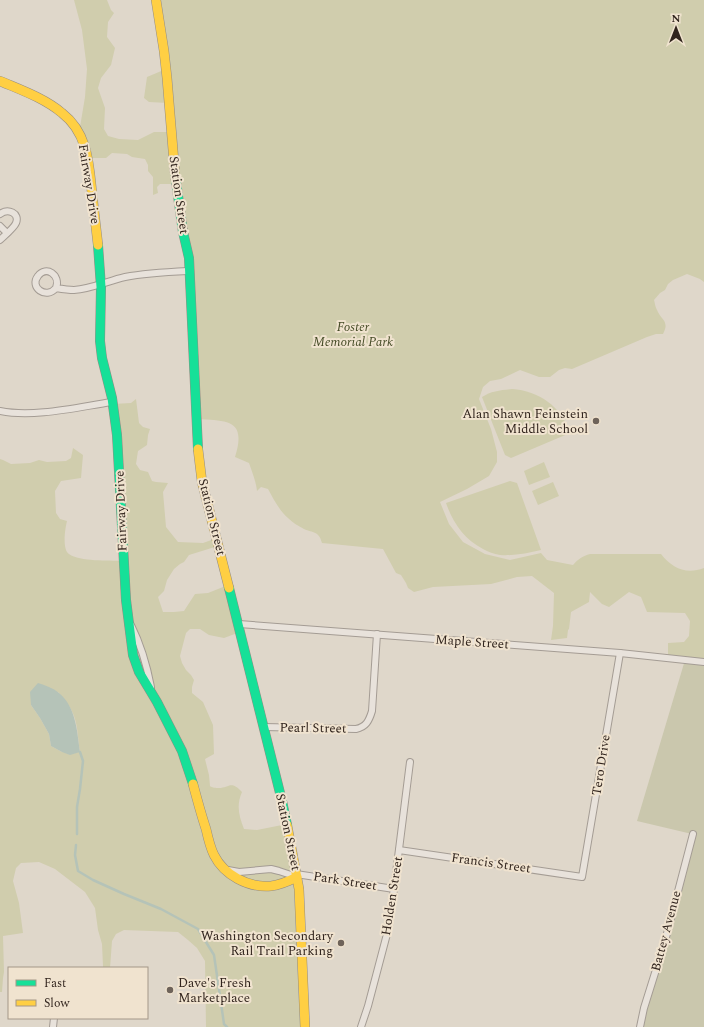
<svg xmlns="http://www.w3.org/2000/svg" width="704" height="1027" font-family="Spectral,serif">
<rect width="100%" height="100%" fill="#dfd7ca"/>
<g fill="#d0cdad" fill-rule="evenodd">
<path d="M74 0H107L111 10 114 13 108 22 107 37 115 48 111 65 101 78 98 88 105 108 104 129 108 136 119 139 138 140 154 132H170L168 103 149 102 144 98 147 77 166 69 156 0H704V282L700 279 687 274 673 280 668 284 665 290 660 293 654 300C655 303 655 307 657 310 661 320 670 321 663 334H656L647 337 572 369 565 368 559 370 550 377H539L520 370 501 379 490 381 483 387 479 399 491 429 497 452V462L489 476 467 489 440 502 449 524 463 542 485 554 510 560 541 553 547 560 573 565C578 559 583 556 590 554H661C672 568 686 575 704 568V663L668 659V643L684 642 689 636 690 621 685 613 647 612 641 597 629 592 609 607 602 604 590 592 589 602 571 612 569 629 568 630 567 638 551 640 553 626 554 593 532 576 517 577 491 584 433 587 414 592 408 588 406 583 401 575 396 573 383 549 322 543C319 531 313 533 304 529 298 526 292 522 288 518 279 510 274 500 268 489L261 487 257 491C256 481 252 472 249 463L235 457C247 419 227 421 198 419L190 276 176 184H160L157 187 158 193 153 195V177L148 171V165L145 159 132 157 127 154 112 153 106 158H90L79 133 85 97 87 69 82 30Z"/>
<path d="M512 389C539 391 561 406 570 433L511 458 505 455 482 397C491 391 501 390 512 389Z"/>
<path d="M136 399 139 423 143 427 150 429 148 435 147 445 138 451 136 464 140 470 148 472 152 481 156 482 168 483 163 492 166 527 178 542 203 543 217 538 218 546 189 555 184 562 180 564 174 569 167 580 164 591 158 597 163 612H174L184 611 195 594 208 593 228 585 240 632 224 638 209 635 200 629H190L186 633 180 656 182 663 186 670 191 675 194 680 192 687V693L203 702 213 725 214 754 205 759 209 775 210 786C210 787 216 788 217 788 229 789 230 779 242 792 236 806 239 816 244 829L257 830 287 824 297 875 305 1027H206L205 961 197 948 188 940 178 932 124 930 116 934 112 941 110 968H103V966L102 944 98 930 95 908 85 892 55 869 39 862 21 863 16 868 13 881 19 903 23 933 3 936 4 972 3 978 2 992H0V459L3 460 11 464 30 463 39 460 47 462 66 461 71 458 73 448 83 455 81 478 61 481 55 491 56 513 60 519 67 521C65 529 62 549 69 554 80 562 109 560 122 561L113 404 131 403ZM58 692C64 699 71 707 74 716 78 727 78 740 80 752H62L51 746 49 734 40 718 31 705Z"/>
<polygon points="544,462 550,477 529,485 524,471"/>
<path d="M510 481 517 483 541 550C528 553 514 556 500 555 494 554 488 552 483 549 464 539 453 523 446 503Z"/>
<polygon points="553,482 559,496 538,505 532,491"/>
</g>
<polygon fill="#cac7ad" points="685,660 704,662 704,1027 640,1027 692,834 637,821"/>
<path fill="#b5c3b8" d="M38 683C45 685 53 688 59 693 76 707 77 731 80 752L70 755 62 752 51 746 49 734 40 718 31 705 30 692Z"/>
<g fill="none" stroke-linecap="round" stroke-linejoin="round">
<g stroke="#b5c3b8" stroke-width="2.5">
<polyline points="77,834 77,807 80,789 83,761 80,752"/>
<polyline points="76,845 75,855 78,871 93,880 124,894 161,909 198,929 214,955 224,1024 227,1027"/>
</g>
<g stroke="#a49c94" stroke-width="8">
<g id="street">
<path d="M0 214C8 208 20 213 16 223 14 228 4 236 0 240"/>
<polyline points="0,226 7,233"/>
<path d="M56 288C46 300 29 287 38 276 46 265 61 275 56 288 62 289 68 290 74 290 91 289 108 281 125 277 146 273 168 272 189 271"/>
<path d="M0 411C34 418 78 407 112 402"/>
<polyline points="239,624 620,653 704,662"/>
<path d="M131 625C141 645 147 666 151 687"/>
<path d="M264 727 356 729C366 727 369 721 372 711L377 634"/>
<polyline points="399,850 582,877 620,653"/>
<polyline points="228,870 239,872 271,869 279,871 297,877"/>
<polyline points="296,874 394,889"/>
<polyline points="53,1027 54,1018"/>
<polyline points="361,1027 368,1006 387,934 394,889 410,762"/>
<polyline points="640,1027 644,1008 665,941 693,834"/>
</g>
</g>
<g stroke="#948c83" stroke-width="10">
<g id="fast">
<polyline points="175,174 183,232 189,258 198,449"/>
<polyline points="98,245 101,287 100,341 102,358 112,398 117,435 126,600 133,655 139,672 157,702 182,751 193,784"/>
<polyline points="229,588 282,801 287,825"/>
</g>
</g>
<g stroke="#948c83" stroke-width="10">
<g id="slow">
<polyline points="156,0 164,51 167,78 175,174"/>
<path d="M0 81C21 90 44 98 62 113 88 133 89 164 92 193 94 211 96 228 98 245"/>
<polyline points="198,449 202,482 229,588"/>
<path d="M193 784C197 799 201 814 206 829 208 838 210 847 214 855 224 875 248 888 271 886 280 885 289 881 297 877"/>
<polyline points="287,825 299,889 305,1027"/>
</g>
</g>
<use href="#street" stroke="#e8e2db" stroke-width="6"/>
<use href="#fast" stroke="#16e098" stroke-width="9"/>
<use href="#slow" stroke="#ffcf43" stroke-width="9"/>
</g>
<g fill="#6e635a" stroke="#f0e3cf" stroke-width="1.5">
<circle cx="596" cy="421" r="4"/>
<circle cx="341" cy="943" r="4"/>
<circle cx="170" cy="990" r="4"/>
</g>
<g text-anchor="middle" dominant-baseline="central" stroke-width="4" stroke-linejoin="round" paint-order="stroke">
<g font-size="13" fill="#31241d" stroke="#f0e3cf">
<text transform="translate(89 184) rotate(81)">Fairway Drive</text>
<text transform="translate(179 195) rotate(82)">Station Street</text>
<text transform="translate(121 511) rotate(-92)">Fairway Drive</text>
<text transform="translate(212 517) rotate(76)">Station Street</text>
<text transform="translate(472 642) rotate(4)">Maple Street</text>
<text transform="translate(313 728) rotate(1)">Pearl Street</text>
<text transform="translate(601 765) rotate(-81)">Tero Drive</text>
<text transform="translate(288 832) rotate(78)">Station Street</text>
<text transform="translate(491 863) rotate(8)">Francis Street</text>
<text transform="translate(345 881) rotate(9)">Park Street</text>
<text transform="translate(392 896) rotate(-81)">Holden Street</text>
<text transform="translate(666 931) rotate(-75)">Battey Avenue</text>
</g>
<g font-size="13" font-style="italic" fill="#454b26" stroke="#f0e3cf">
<text x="353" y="327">Foster<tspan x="353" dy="15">Memorial Park</tspan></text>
</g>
<g font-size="13" fill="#31241d" stroke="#f0e3cf" text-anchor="end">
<text x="588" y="414">Alan Shawn Feinstein<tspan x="588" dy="15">Middle School</tspan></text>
<text x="333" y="936">Washington Secondary<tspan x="333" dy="15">Rail Trail Parking</tspan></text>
<text x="178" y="983" text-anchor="start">Dave's Fresh<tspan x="178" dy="15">Marketplace</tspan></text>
</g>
</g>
<rect x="8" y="967" width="140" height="52" fill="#f0e3cf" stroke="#a49788"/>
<rect x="16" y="980" width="20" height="6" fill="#16e098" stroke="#a49788"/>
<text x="44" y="987" font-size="12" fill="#31241d">Fast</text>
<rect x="16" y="1000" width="20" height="6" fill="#ffcf43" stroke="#a49788"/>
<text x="44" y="1007" font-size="12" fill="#31241d">Slow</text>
<g transform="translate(676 28)" stroke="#f0e3cf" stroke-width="3" paint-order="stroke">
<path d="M0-3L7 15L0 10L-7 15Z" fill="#31241d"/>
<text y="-6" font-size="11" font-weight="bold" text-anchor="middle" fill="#31241d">N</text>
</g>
</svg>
